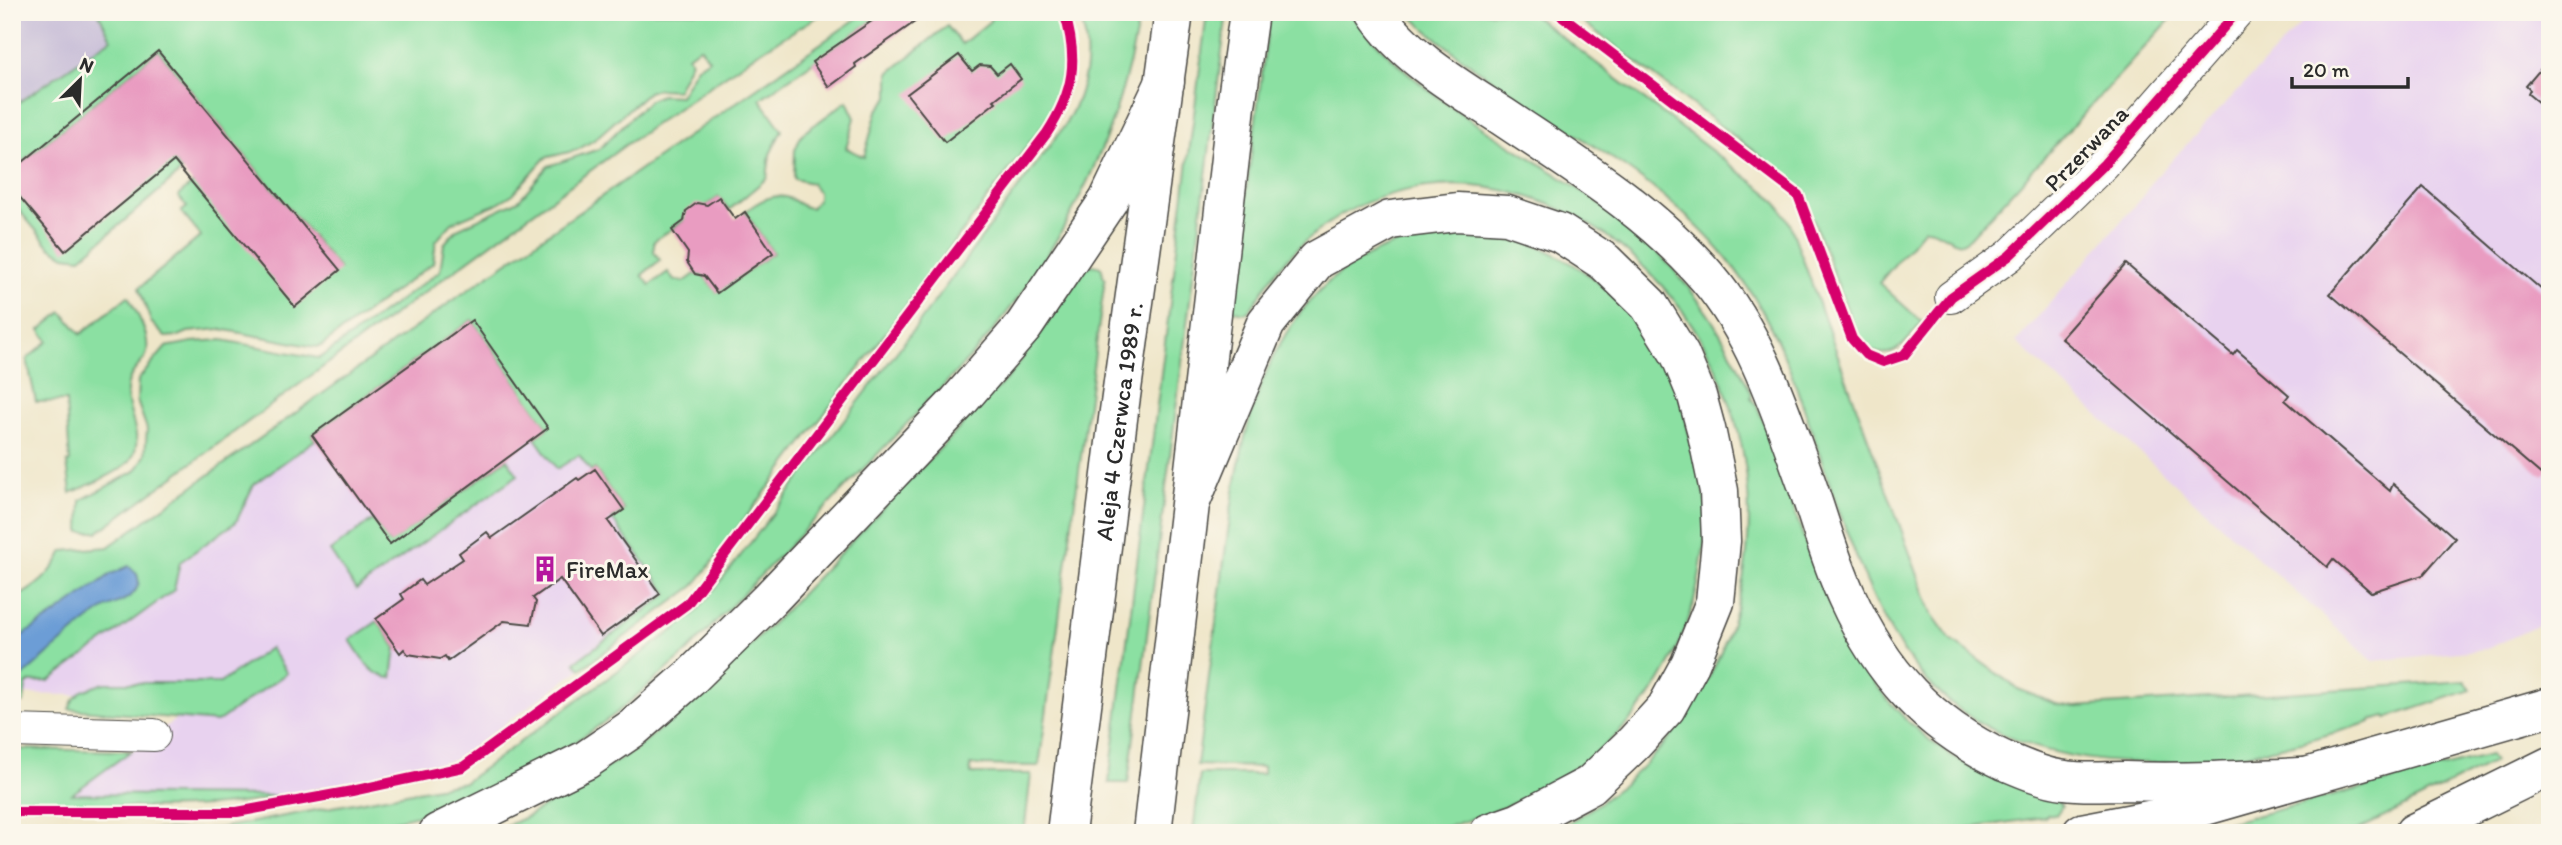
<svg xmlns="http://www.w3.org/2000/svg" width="2562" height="845" font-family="Itim,sans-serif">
<rect width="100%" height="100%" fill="#fbf7ec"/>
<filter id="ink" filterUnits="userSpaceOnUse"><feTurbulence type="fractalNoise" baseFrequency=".0143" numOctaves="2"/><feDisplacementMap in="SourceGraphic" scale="14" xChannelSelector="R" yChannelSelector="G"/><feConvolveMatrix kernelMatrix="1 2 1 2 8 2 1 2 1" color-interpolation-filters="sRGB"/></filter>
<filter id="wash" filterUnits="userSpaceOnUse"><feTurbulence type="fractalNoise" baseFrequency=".00686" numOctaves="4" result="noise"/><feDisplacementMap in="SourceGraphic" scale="28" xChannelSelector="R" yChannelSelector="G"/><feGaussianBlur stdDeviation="1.57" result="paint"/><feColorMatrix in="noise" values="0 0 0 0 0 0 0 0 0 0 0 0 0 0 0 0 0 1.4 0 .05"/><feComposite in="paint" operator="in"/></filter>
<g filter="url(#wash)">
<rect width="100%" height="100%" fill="#efe6c9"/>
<g fill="#e8d2ef">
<polygon points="2312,12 2550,12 2550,620 2487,649 2373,661 2016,342 2142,197 2155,178"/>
<polygon points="478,288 683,595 455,760 281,796 71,794 207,697 12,694 12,621"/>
</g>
<polygon fill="#c9bfd8" points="12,12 149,12 12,108"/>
<g fill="#8be0a2" stroke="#5b8666" stroke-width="2">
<polygon points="98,12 825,12 756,54 624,146 98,532 80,532 81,500 134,472 139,466 145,455 147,429 137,401 138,380 166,347 192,342 222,340 318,358 323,356 440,271 444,244 457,229 519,200 548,166 599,149 649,100 661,95 680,96 696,68 709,59 700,47 688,56 691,61 677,90 657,89 648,92 594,140 577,150 545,158 513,194 496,204 453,222 436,241 433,263 321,346 315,347 220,329 188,332 179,336 165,337 151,322 139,288 201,236 182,213 181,212 187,207 178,196 193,183 340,270 158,51 12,171 12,107 111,39"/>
<path d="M866 12H885L760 99 782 130 770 154 767 178 729 210 719 197 654 241V252L660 260 642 275 650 285 668 272 674 280 684 282 695 274 704 276 717 292 773 253 745 212C757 202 774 191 791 199 798 202 803 208 811 208L818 199V192L811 183 794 179 795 150 802 134 847 101 855 118 846 148 864 157 877 111 889 97V73L947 26 962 44 990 21 992 12H1058C1071 54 1074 77 1050 116L694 586 581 669 575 662 668 594 612 519 624 510 595 469 591 471 579 455 557 469 535 438 548 428 472 320 312 435 315 440 254 484 236 522 180 562 174 590 49 681 30 682 26 685 24 702 12 707V600C35 588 52 575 63 551L108 547 476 284Z"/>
<path d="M1079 12H1140C1120 132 1068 239 991 333 972 357 950 378 930 400H927L922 408 684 655 614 715 574 743 484 793 427 813 341 833H12V829L187 830 221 828 465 782 682 624 695 613 738 559 912 332 1065 125C1087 87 1093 54 1079 12Z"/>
<polygon points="1207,12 1227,12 1128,783 1109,783"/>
<path d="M1270 12H1349C1378 47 1409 76 1446 103 1516 153 1597 191 1658 253 1701 296 1726 340 1752 394L1751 398 1757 406 1767 429C1811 554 1842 700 1970 766 1997 780 2027 787 2055 796L2062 806 2056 815 2048 814 2045 817 1934 833H1549C1708 755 1788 572 1730 404 1715 360 1693 320 1662 286 1621 240 1574 208 1514 193 1456 177 1390 186 1338 217 1314 232 1291 253 1274 274 1265 286 1258 300 1248 312L1242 313 1235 311 1232 306V296L1236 294V287L1234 283Z"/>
<path d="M1407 12H1529L1766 192 1780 207 1790 224 1932 614 1950 639 2018 689 2056 704 2075 707 2465 681 2471 690 2387 718 2386 716 2371 720V722C2337 732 2302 743 2267 750 2157 773 2020 772 1934 688 1886 641 1862 573 1839 511 1808 425 1787 332 1727 259 1641 153 1504 106 1407 12Z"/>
<path d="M1570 12H2177L1970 238 1962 243C1948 242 1938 228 1924 229L1879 283 1922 322C1903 346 1891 367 1860 343L1804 196 1784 174Z"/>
<polygon points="174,161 182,171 81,258 65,256 50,247 12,202 12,188"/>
<path d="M1436 231C1453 231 1471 229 1487 232 1571 245 1640 306 1675 382 1683 398 1685 419 1690 437 1695 460 1704 485 1707 509 1709 524 1704 544 1702 559 1687 683 1606 769 1492 812 1472 819 1441 830 1421 833 1397 836 1371 833 1347 833 1295 833 1244 833 1193 833L1200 774H1263V767L1197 765C1205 707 1213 649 1220 591 1234 490 1243 367 1320 290 1352 257 1393 243 1436 231Z"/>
<path d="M1092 265C1108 267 1099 272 1105 279L1039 766 970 765 971 774H1031L1024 833H502L506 826 528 816 636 749 697 698 783 613 1010 375 1087 267Z"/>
<path d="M128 296C136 312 150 333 147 352 146 363 128 370 127 389 125 412 145 435 132 458 125 471 86 486 71 493L67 463 70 462 66 401 36 402 27 359 48 341 40 330 62 312 81 334Z"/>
<polygon points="507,459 518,475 356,590 330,551 373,520 390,543"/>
<path d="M378 621 396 648 392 678C370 677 362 657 350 640Z"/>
<polygon points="270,648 287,673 217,722 69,709 73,700 82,691 104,683 220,683"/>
<path d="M12 749 131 751 72 794 281 796C194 816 102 804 12 804Z"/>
<polygon points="2490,755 2494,762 2352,833 2188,833"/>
</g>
<path fill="#6c9dd6" stroke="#4c6480" stroke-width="2" d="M129 566 137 574 139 582C135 601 115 602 101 611 73 630 48 655 23 676L12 677V642L57 613 111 574Z"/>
<g id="blocks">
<g fill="#e99cc1">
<polygon points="885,12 929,12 855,64 856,67 829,87 812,62"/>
<polygon points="158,51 340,270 295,307 174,161 65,251 12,188 12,171"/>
<polygon points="959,55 972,71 980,65 990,66 997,74 1010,64 1021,79 994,100 996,102 945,142 907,94"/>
<polygon points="2550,58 2550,112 2528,94 2530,90 2526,86"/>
<polygon points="2423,187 2550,297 2550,468 2543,476 2330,294"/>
<polygon points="719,197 735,219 745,212 773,253 717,293 704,276 695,274 687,262 688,253 672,230 684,221 686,211 697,203 707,205"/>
<polygon points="2126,264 2233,355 2237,350 2289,395 2285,400 2390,491 2393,484 2455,538 2423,575 2371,592 2333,559 2327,567 2061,338"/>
<polygon points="472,320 548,428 390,544 312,435"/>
<polygon points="595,469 624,510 608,521 660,594 601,636 560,579 533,598 536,602 531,624 504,621 448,661 445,656 440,659 408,654 404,649 400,653 376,619 404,599 401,594 420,580 424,585 463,559 459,553 487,532 492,538 577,478 579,480"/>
</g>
</g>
</g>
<g filter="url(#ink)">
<use href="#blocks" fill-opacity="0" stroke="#484743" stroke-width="2"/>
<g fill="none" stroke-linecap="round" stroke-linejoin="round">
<g stroke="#484743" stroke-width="34">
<g id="minor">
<polyline points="1951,297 2009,256 2104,164 2237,12"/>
<polyline points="12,731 154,735"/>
</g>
</g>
<g stroke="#484743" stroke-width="41">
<g id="secondary">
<polyline points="1192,499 1266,323 1317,260 1390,220 1457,212 1507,215 1560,233 1605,262 1649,305 1680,355 1697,396 1706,429 1719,491 1721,541 1715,602 1690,664 1666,708 1634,743 1590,785 1518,823 1489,833"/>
<polyline points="438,833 586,760 633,728 691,677 769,600 958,402 1024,326 1108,201 1165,82"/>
<path id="s1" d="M1066 833 1119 411 1174 12"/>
<polyline points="1152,833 1236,106 1249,12"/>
</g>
</g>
<g stroke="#484743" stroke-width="41">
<g id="primary">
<path d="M1375 12C1404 56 1459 88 1502 116 1575 165 1650 210 1708 278 1757 336 1780 410 1805 479 1819 518 1830 560 1847 597 1881 672 1928 725 2003 760 2022 768 2044 778 2065 780 2084 783 2105 781 2125 781 2184 783 2243 780 2303 777"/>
<polyline points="2082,833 2170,816 2550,707"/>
<polyline points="2414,833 2550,766"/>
</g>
</g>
<use href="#minor" stroke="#fff" stroke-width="32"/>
<use href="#secondary" stroke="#fff" stroke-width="38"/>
<use href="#primary" stroke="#fff" stroke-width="38"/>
<g stroke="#fbf7ec" stroke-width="15">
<g id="cycleway">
<polyline points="1557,12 1798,195 1852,339 1866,355 1883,362 1904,355 1951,297 2009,256 2104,164 2237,12"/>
<path d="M12 812H237L352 791 463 767 687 604 1047 133C1074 92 1079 59 1064 12"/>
</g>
</g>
<use href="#cycleway" stroke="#d6006c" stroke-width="10"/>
</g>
</g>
<defs>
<g id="building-bare" transform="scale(2.1)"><path d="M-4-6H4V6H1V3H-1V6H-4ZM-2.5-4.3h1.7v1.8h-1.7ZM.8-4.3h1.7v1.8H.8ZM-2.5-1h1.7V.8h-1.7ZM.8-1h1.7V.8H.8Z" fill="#b5179e" stroke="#fbf7ec" stroke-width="2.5" paint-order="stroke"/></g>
</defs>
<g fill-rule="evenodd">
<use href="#building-bare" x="545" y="569"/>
</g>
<g text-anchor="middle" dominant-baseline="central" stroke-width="6" stroke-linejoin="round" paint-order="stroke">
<g font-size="24" fill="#2b2b2b" stroke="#fbf7ec">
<text transform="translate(2086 148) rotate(-46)">Przerwana</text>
<text stroke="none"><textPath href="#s1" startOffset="415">Aleja 4 Czerwca 1989 r.</textPath></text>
</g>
<g font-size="24" fill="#2b2b2b" stroke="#fbf7ec" text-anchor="start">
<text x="566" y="569">FireMax</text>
</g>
</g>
<rect width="2562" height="845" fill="none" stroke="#fbf7ec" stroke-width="42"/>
<g transform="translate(80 80) rotate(24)" stroke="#fbf7ec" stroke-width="5" paint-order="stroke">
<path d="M0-5L12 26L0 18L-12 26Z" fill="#2b2b2b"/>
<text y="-10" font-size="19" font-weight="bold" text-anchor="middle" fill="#2b2b2b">N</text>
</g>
<path d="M2292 77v10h116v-10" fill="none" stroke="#2b2b2b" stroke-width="3.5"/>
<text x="2303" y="77" font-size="21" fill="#2b2b2b" stroke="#fbf7ec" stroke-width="5" paint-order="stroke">20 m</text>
</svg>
